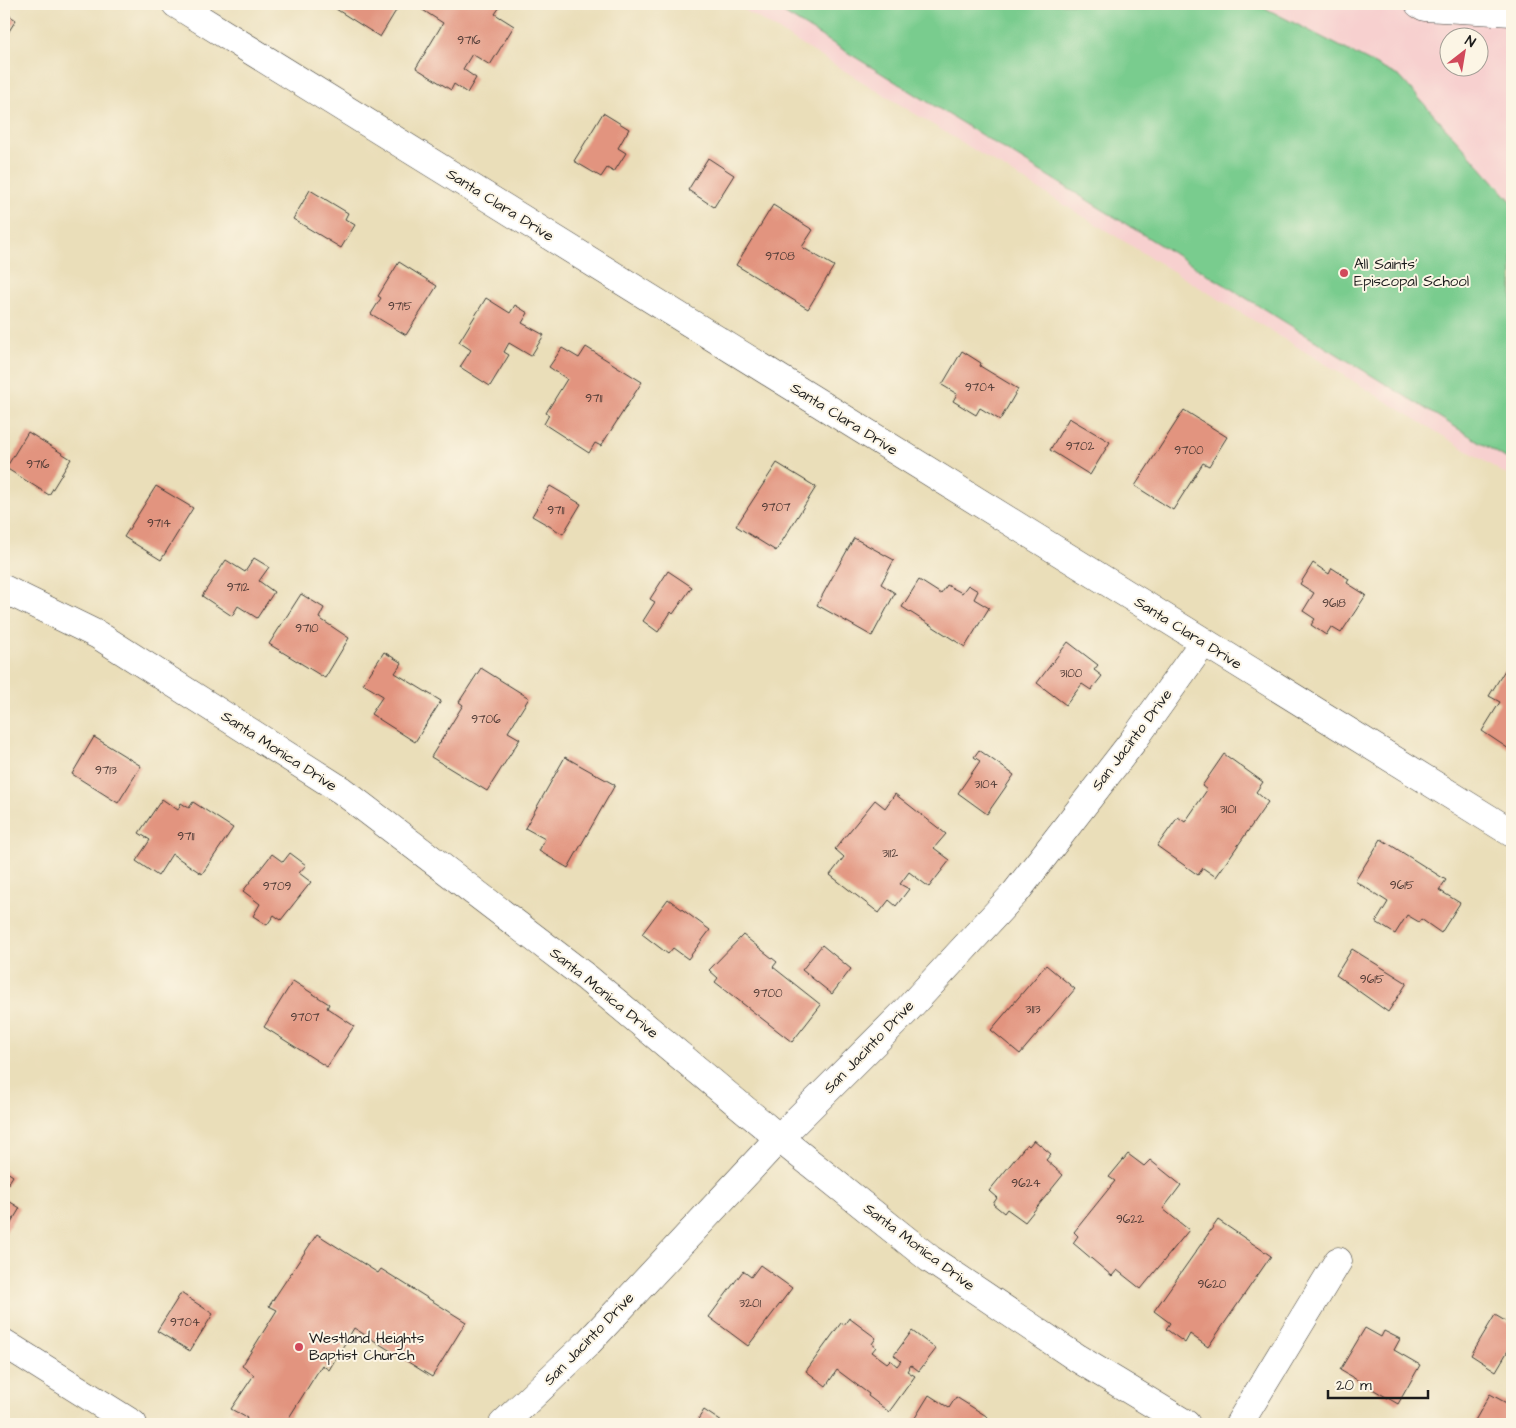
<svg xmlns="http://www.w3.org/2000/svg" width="1516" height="1428" font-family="'Architects Daughter',sans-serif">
<rect width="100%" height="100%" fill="#fcf5e5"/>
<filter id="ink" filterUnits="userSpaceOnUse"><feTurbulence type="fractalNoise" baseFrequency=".02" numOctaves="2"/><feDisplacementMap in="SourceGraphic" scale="10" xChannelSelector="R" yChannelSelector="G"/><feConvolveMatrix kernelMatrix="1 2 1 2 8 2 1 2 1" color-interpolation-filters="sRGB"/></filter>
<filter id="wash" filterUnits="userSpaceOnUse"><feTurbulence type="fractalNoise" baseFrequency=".0096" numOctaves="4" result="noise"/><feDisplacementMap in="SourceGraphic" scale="20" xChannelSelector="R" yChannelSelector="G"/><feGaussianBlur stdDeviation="1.12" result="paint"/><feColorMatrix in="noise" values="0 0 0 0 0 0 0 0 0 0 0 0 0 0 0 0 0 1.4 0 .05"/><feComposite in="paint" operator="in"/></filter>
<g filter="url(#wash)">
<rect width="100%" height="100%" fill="#eadeb9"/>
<path fill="#f7d0cf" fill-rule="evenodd" d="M735 4H1512V478ZM1448 38H1478V68H1448Z"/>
<polygon fill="#79cc8e" stroke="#4a7455" points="769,4 1257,4 1400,77 1512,202 1512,462"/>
<g id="blocks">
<g fill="#e2947f">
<polygon points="339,4 389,4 397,9 380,37 336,9"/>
<polygon points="420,4 502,4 495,14 514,26 490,65 472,54 463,69 476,78 467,93 454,84 451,90 416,68 443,23 418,7"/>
<polygon points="4,12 16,20 4,39"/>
<polygon points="603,113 629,129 618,148 626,153 614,172 607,168 601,177 574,161"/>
<polygon points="708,158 734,175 714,207 688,190"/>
<polygon points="310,190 348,213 345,219 355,225 341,248 293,219"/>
<polygon points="773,205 813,230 802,247 834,266 808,309 736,265"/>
<polygon points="399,262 437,286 406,335 371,314 381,298 378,296"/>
<polygon points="486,298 510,313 515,305 528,313 522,323 544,335 531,356 509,343 504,352 509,355 490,386 460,367 471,350 459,342"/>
<polygon points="586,347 642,382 601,446 595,443 589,453 544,424 549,415 546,413 567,379 549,367 562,348 579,358"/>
<polygon points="962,351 981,363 980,366 1018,389 1000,420 980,408 976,415 953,401 957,394 942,385"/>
<polygon points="1184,410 1227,437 1209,466 1203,463 1173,510 1135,486"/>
<polygon points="1069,418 1110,442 1090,475 1050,450"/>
<polygon points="28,432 71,459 49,495 6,468"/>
<polygon points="777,463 816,487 776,551 736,526"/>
<polygon points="156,486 193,508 161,560 124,537"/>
<polygon points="550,486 581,504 563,534 532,516"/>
<polygon points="854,538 894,560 881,584 895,593 872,636 817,605"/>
<polygon points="254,558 269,567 259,581 274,592 257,618 238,606 232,616 202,596 226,560 245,572"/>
<polygon points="1313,563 1329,574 1332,568 1349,579 1347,583 1366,595 1341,633 1331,627 1326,635 1311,625 1315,619 1303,611 1314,593 1300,584"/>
<polygon points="668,571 692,587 673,614 671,612 658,632 643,621 655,602 650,599"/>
<polygon points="919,580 941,594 947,585 962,593 968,585 978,591 974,599 989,608 965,647 902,607"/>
<polygon points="301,594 324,608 319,618 349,638 325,678 269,644"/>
<polygon points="1068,642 1098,665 1094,670 1102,676 1091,690 1082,684 1066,705 1037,683"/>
<polygon points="384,652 402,663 395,673 441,701 415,742 371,714 383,696 363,684"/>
<polygon points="481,668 529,698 508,732 520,739 487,791 431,757 463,705 459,702"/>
<polygon points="1505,670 1512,675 1512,751 1482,731 1500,702 1489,696"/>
<polygon points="94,737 141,766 118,803 72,774"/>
<polygon points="979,750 1014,775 987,814 958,793 980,761 974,757"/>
<polygon points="1224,754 1263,782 1256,792 1268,802 1216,877 1203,868 1198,875 1157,846 1178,817 1185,822 1207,790 1202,786"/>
<polygon points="565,757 615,785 568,868 539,851 545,839 525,828"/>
<polygon points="895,794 946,834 934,848 950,860 929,887 909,872 900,884 909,889 896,906 889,900 879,913 830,875 844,857 835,849 875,800 885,808"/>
<polygon points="162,799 178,810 181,803 189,808 193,802 233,828 202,874 172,854 158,876 136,861 150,840 139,833"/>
<polygon points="1381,839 1446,880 1439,890 1460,903 1441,933 1421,919 1419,922 1407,915 1395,934 1376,922 1388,902 1355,881"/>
<polygon points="290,853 306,865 299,873 311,882 281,920 274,915 267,925 253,916 260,904 243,891 272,854 283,862"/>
<polygon points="668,899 710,930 688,959 673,948 668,954 642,934"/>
<polygon points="743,935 777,962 773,967 821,1005 792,1042 715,982 718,978 709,970"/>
<polygon points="822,945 851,969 832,994 802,970"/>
<polygon points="1352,949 1407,983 1388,1012 1336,975"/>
<polygon points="1046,965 1075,989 1020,1054 991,1030"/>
<polygon points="293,981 329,1004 327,1008 354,1026 327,1067 264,1027"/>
<polygon points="1034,1140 1051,1154 1046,1160 1063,1175 1025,1222 1007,1209 1004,1213 993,1204 997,1198 989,1191 1027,1144 1029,1146"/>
<polygon points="1128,1154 1144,1166 1150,1160 1181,1185 1163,1209 1189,1230 1141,1289 1117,1270 1112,1276 1073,1243 1078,1236 1074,1232 1115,1181 1109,1177"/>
<polygon points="4,1170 13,1176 4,1190"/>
<polygon points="4,1198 20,1208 4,1235"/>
<polygon points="1218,1220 1271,1256 1208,1347 1190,1334 1185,1343 1166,1329 1170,1323 1154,1311"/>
<polygon points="317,1234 378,1273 381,1269 466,1322 432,1377 354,1328 329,1370 322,1365 285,1424 244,1424 247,1418 231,1409 254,1375 242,1366 277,1310 269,1306"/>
<polygon points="760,1265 792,1288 748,1346 709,1317 743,1271 751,1277"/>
<polygon points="181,1293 213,1314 190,1351 157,1331"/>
<polygon points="1495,1315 1512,1325 1512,1344 1496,1371 1471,1355"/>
<polygon points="849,1318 876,1338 872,1344 876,1347 872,1352 887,1363 890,1360 897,1366 901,1361 894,1355 912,1331 936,1349 919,1371 911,1365 907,1371 915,1376 889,1412 868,1396 869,1394 837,1370 826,1386 806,1371 841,1323 844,1325"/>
<polygon points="1365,1328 1381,1337 1384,1331 1400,1339 1394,1350 1420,1365 1398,1404 1340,1370"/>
<polygon points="1490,1394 1512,1406 1512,1424 1473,1424"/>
<polygon points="929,1395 949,1408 956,1397 988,1417 984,1424 918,1424 913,1421"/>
<polygon points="704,1410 725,1424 695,1424"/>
</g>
</g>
</g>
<g filter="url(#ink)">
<use href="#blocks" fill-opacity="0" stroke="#3b3934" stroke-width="1"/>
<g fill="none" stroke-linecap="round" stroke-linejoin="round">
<g stroke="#3b3934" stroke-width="29">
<g id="minor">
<polyline points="176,4 1512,833"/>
<polyline points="1419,4 1425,7 1512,12"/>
<polyline points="4,589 98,635 341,790 587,978 779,1138 930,1259 1077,1358 1186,1424"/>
<polyline points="4,1343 133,1424"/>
<polyline points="503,1424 586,1345 779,1138 905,1012 1016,892 1133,741 1203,643"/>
<polyline points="1239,1424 1338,1261"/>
</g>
</g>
<use href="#minor" stroke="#fff" stroke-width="28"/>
</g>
</g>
<g fill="#d1495b" stroke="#fcf5e5" stroke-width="2">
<circle cx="1344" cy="273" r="5"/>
<circle cx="299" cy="1347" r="5"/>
</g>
<g text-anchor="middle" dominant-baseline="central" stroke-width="4" stroke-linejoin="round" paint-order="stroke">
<g font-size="12" fill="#4e3a35">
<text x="469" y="40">9716</text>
<text x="780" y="256">9708</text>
<text x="400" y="306">9715</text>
<text x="980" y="387">9704</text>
<text x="594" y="398">9711</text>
<text x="1080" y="446">9702</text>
<text x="1189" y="450">9700</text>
<text x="38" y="464">9716</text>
<text x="776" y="507">9707</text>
<text x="556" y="510">9711</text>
<text x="159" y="523">9714</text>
<text x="238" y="587">9712</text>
<text x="1334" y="603">9618</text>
<text x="307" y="628">9710</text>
<text x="1071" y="673">3100</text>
<text x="486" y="719">9706</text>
<text x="106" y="770">9713</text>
<text x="986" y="784">3104</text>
<text x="1228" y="809">3101</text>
<text x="186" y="836">9711</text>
<text x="890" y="853">3112</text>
<text x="1402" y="885">9615</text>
<text x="277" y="886">9709</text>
<text x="1372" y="979">9615</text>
<text x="768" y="993">9700</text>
<text x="1033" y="1009">3113</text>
<text x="305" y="1017">9707</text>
<text x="1026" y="1183">9624</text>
<text x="1130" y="1219">9622</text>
<text x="1212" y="1284">9620</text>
<text x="750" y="1303">3201</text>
<text x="185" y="1322">9704</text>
</g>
<g font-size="15" fill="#1c1c1c" stroke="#fcf5e5">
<text transform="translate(500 205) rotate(32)">Santa Clara Drive</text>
<text transform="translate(844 419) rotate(32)">Santa Clara Drive</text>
<text transform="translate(1188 633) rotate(32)">Santa Clara Drive</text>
<text transform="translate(1132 740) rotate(-53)">San Jacinto Drive</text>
<text transform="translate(279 751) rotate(33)">Santa Monica Drive</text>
<text transform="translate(604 993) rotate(39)">Santa Monica Drive</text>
<text transform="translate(869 1047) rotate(-46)">San Jacinto Drive</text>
<text transform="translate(919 1247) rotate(37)">Santa Monica Drive</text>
<text transform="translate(589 1339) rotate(-46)">San Jacinto Drive</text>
</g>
<g font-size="15" fill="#1c1c1c" stroke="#fcf5e5" text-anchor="start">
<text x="1354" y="264">All Saints'<tspan x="1354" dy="17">Episcopal School</tspan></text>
<text x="309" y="1338">Westland Heights<tspan x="309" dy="17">Baptist Church</tspan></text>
</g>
</g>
<rect width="1516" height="1428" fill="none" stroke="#fcf5e5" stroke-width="20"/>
<g transform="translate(1464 52) rotate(31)"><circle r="24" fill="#fcf5e5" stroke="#a29e95"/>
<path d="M0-4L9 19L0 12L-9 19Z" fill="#d1495b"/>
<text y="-8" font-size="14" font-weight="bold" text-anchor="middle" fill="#1c1c1c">N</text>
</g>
<path d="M1328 1390v8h100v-8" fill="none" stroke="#1c1c1c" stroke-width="2.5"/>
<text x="1336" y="1390" font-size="15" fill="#1c1c1c" stroke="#fcf5e5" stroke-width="4" paint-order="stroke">20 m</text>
</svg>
